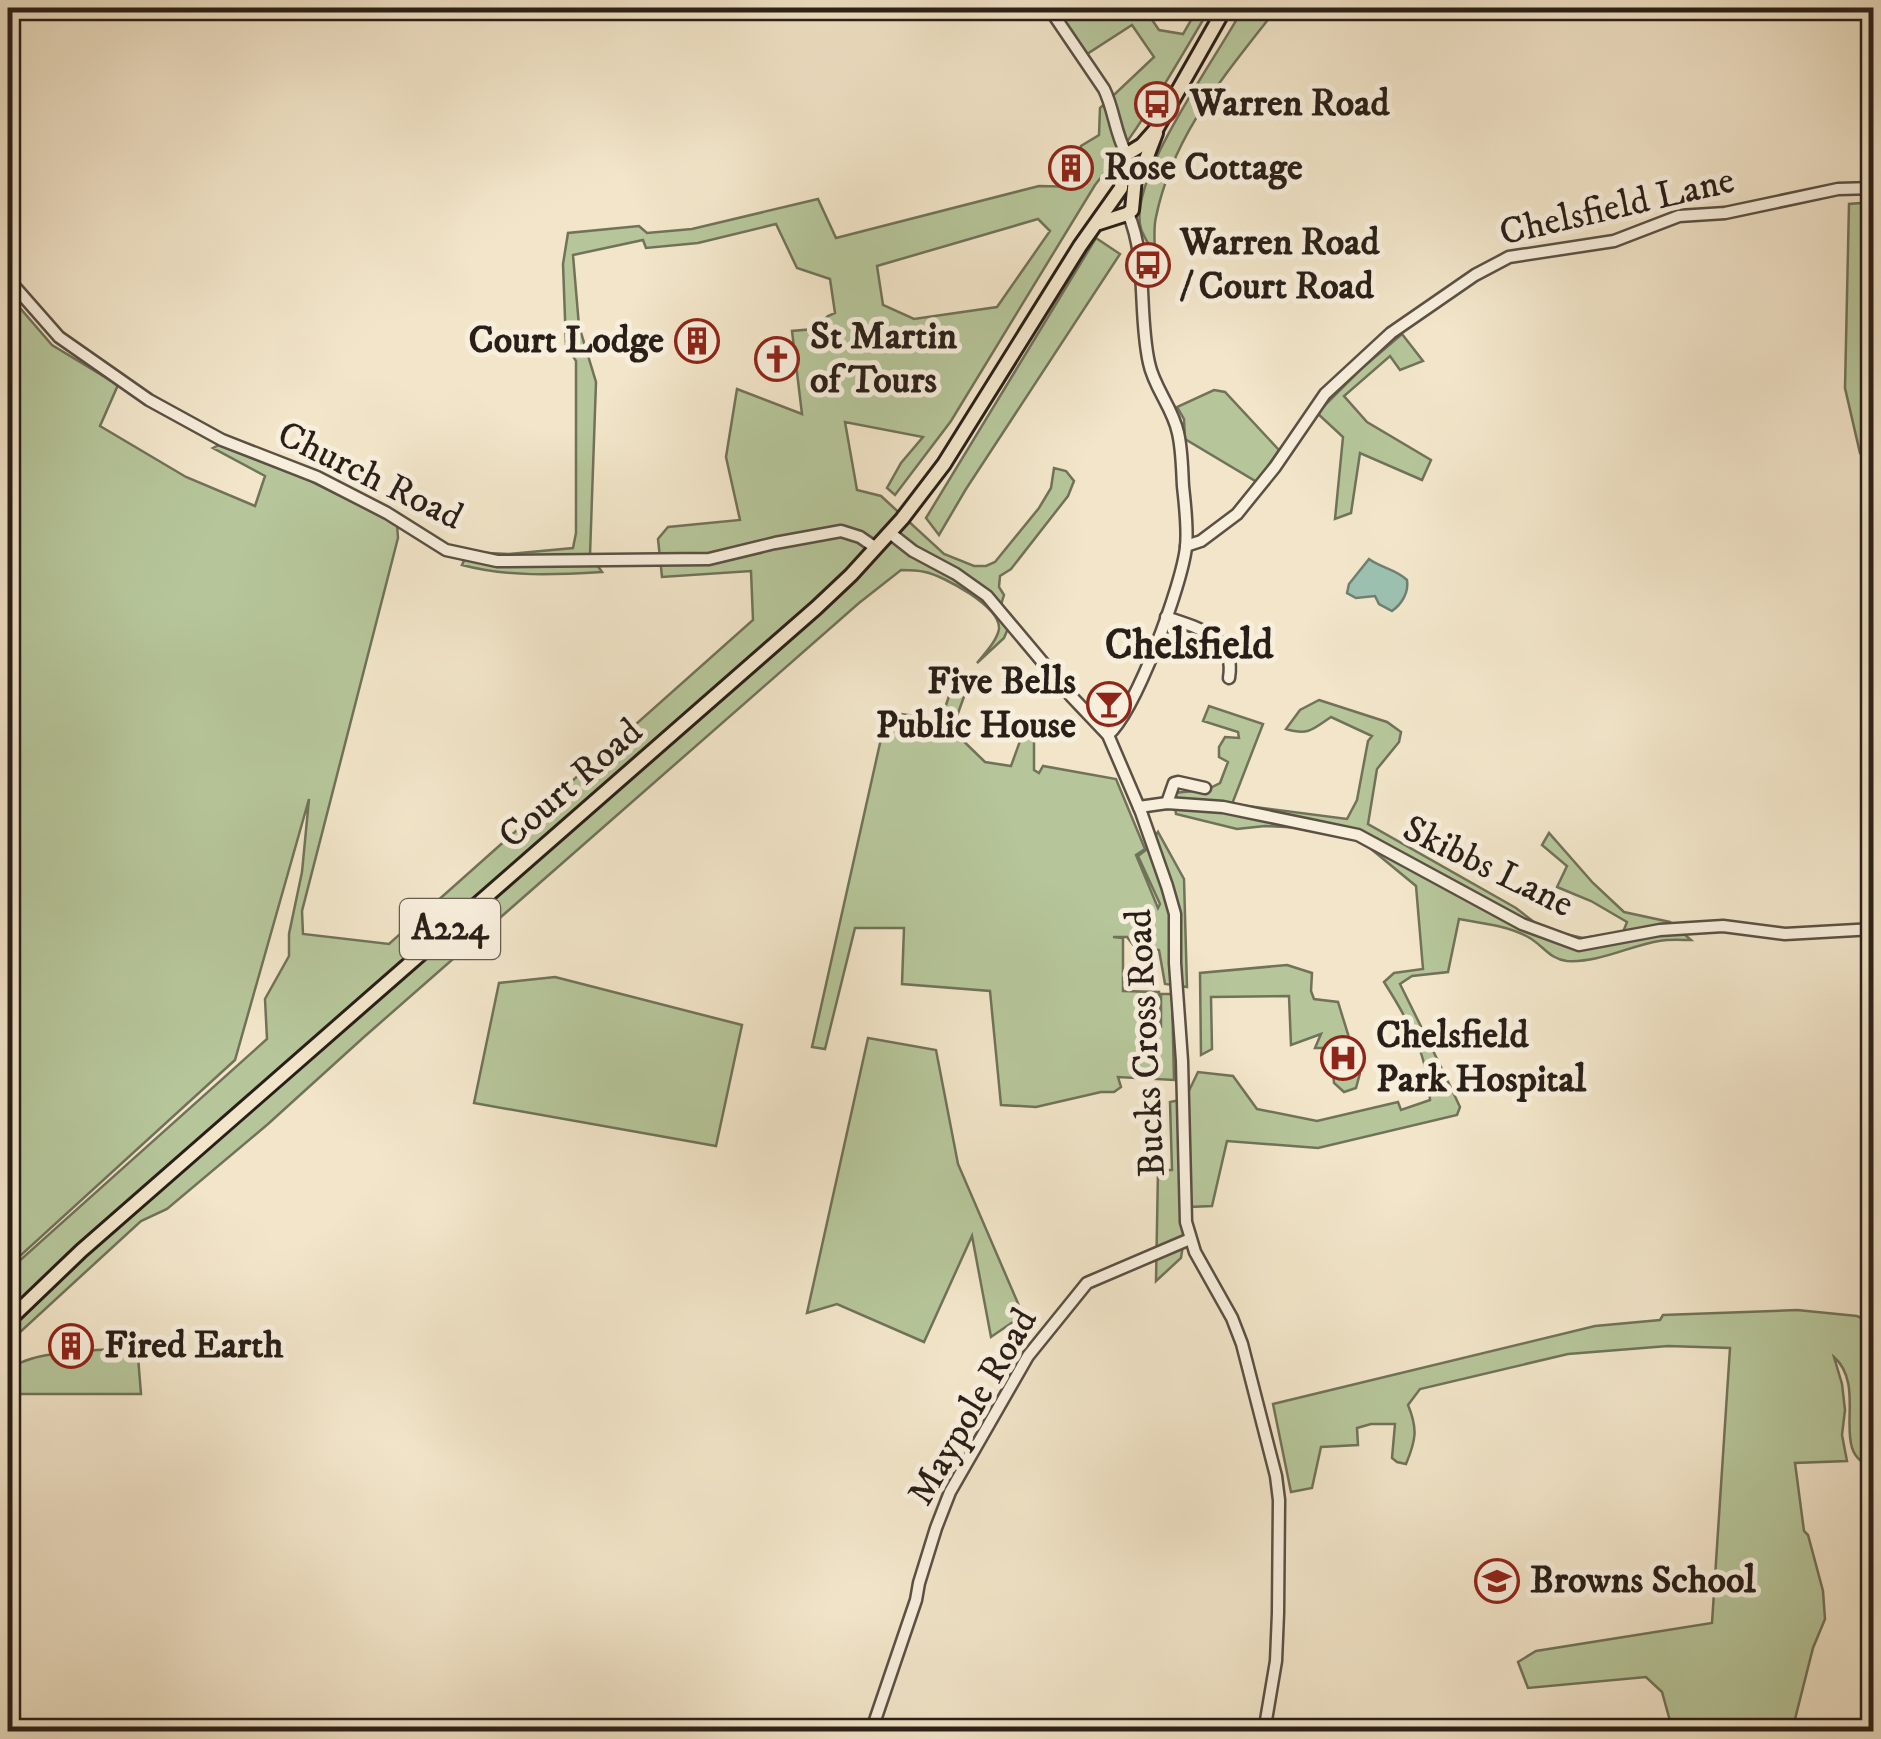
<svg xmlns="http://www.w3.org/2000/svg" width="1881" height="1739" font-family="'IM FELL DW Pica',serif">
<rect width="100%" height="100%" fill="#f2e5c9"/>
<filter id="stains"><feTurbulence type="fractalNoise" baseFrequency=".002" numOctaves="4"/><feColorMatrix values="0 0 0 0 .2 0 0 0 0 .09 0 0 0 0 .02 0 0 0 .5 -.17"/></filter>
<radialGradient id="worn" r=".72"><stop offset=".6" stop-color="#630" stop-opacity="0"/><stop offset="1" stop-color="#630" stop-opacity=".3"/></radialGradient>
<g fill="#b6c69a" stroke="#707259" stroke-width="2.5" fill-rule="evenodd">
<path d="M1053 8H1144L1159 30 1183 34 1198 8H1210C1174 69 1139 130 1095 185L951 421 895 495 887 488 901 463 923 437 845 422 857 490 881 496 944 554 974 566H986L995 562 1039 508 1051 488 1054 468 1066 471 1074 481 1068 496 1011 569 1000 576 999 587 1004 595 1000 608 1009 626 1004 638 977 663C984 654 997 641 999 629 1001 607 944 576 925 572 917 570 909 570 901 570L859 603 364 1037 268 1124 167 1209 141 1221 19 1333 8 1349V1271L267 1039 265 999 289 956V934L302 872 309 799 235 1060 8 1267V294L52 345 118 385 100 426 186 477 255 506 265 476 213 448 219 445 308 480 397 524 398 538 302 911 303 934 389 944 753 620 751 571 662 577 658 539 668 527 740 520 726 457 737 389 802 414 792 331 814 329 828 316 835 313 830 279 797 268 776 224 698 243 646 248 643 240 573 255 579 326 596 382 590 555 602 572C555 575 507 577 462 565L468 552 509 554 573 548 576 533V361L566 345 563 264 568 233 639 226 647 233 692 229 818 199 836 238 1039 186 1082 187 1081 146 1099 135 1100 108 1154 57 1132 25 1087 54ZM1038 219 1050 231 997 307 914 319 883 305 877 266Z"/>
<path d="M1243 8H1277C1227 73 1173 133 1156 217 1153 229 1155 243 1155 256 1151 247 1144 238 1141 229 1126 179 1219 55 1243 8Z"/>
<polygon points="1873,202 1874,202 1873,454 1860,453 1845,388 1849,204"/>
<polygon points="1096,238 1120,254 966,489 939,535 926,518"/>
<polygon points="1402,334 1423,361 1400,370 1390,356 1344,396 1367,422 1431,460 1422,480 1360,453 1351,513 1335,519 1343,437 1317,413 1361,369"/>
<polygon points="1214,390 1225,392 1279,450 1257,482 1185,439 1184,419 1177,407"/>
<polygon points="961,674 971,677 952,730 985,762 1011,766 1024,730 1034,735 1034,770 1039,773 1043,766 1116,779 1145,849 1136,855 1158,908 1160,904 1138,856 1146,850 1158,832 1184,879 1187,987 1165,984 1159,950 1134,946 1127,937 1113,937 1123,938 1123,991 1159,992 1161,1028 1161,994 1172,994 1174,1080 1118,1077 1121,1087 1114,1092 1101,1092 1036,1107 1001,1105 990,991 902,984 904,928 855,928 825,1049 812,1047 887,712 941,720 954,681"/>
<path d="M1319 700 1387 722 1401 732 1399 742 1377 769 1368 824 1516 908 1543 929 1583 938 1623 932 1627 922 1591 901 1557 887 1567 866 1542 845 1549 833 1593 883 1624 912 1670 922 1691 940C1681 940 1670 939 1659 941 1629 946 1599 963 1567 961 1549 959 1543 945 1528 937 1508 926 1482 923 1459 919L1448 972 1412 976 1400 984 1444 1073 1460 1107 1457 1115 1318 1148 1227 1141 1212 1206 1189 1207 1181 1258 1156 1281 1158 1170H1172L1170 1102 1185 1099 1198 1072 1233 1076 1257 1109 1317 1121 1398 1102 1401 1110 1430 1100C1429 1057 1407 1018 1384 982L1394 973 1423 969 1416 886 1348 830 1265 826 1237 829 1176 814 1173 793 1206 790 1220 783 1228 762 1219 757V747L1225 737 1239 738 1238 732 1203 721 1209 706 1263 724 1232 804 1347 819 1357 800 1368 741 1372 736 1331 717C1313 729 1309 736 1286 729L1300 710Z"/>
<polygon points="1287,965 1312,973 1311,991 1314,999 1338,1002 1360,1073 1356,1088 1344,1092 1334,1083 1333,1071 1344,1066 1335,1048 1315,1048 1321,1034 1291,1045 1289,996 1211,997 1212,1049 1201,1055 1200,973"/>
<polygon points="555,977 742,1025 716,1146 474,1103 499,983"/>
<polygon points="868,1038 936,1050 958,1164 1023,1315 991,1337 972,1236 924,1342 837,1304 807,1313"/>
<path d="M1797 1310 1857 1316 1873 1323 1874 1467C1826 1455 1870 1389 1834 1357L1842 1384 1845 1410 1842 1435 1847 1461 1795 1463 1804 1531 1808 1535 1823 1591 1825 1619 1813 1648 1792 1731H1676L1672 1728 1662 1692 1646 1677 1528 1688 1518 1662 1536 1651 1712 1623 1730 1348 1668 1346 1568 1354 1420 1389 1408 1405C1418 1429 1416 1440 1406 1464L1397 1462 1392 1458 1395 1424H1371L1357 1428 1358 1445 1321 1447 1312 1488 1291 1492 1273 1404 1595 1326 1660 1320 1663 1315Z"/>
<path d="M136 1332 141 1394H8V1372C25 1351 82 1352 109 1349L108 1335Z"/>
</g>
<path fill="#9cc0b0" stroke="#6e8073" stroke-width="2.5" d="M1369 559C1381 568 1396 569 1407 580 1409 592 1402 604 1392 611L1379 604 1375 596 1356 598 1347 593 1349 584Z"/>
<g fill="none" stroke-linecap="round" stroke-linejoin="round">
<g stroke="#5b5044" stroke-width="15">
<g id="minor">
<path d="M1049 8 1104 89C1114 109 1115 133 1126 153"/>
<polyline points="8,279 59,337 149,400 222,440 317,477 387,513 446,550 497,561 709,559 775,543 841,531 860,537 876,548"/>
<polyline points="890,533 913,551 956,574 987,596 1071,696 1108,735 1141,812 1167,886 1175,914 1175,963 1182,1061 1186,1222 1195,1252 1232,1318 1242,1344 1276,1476 1279,1500 1278,1613 1276,1661 1264,1732"/>
<polyline points="1186,546 1201,541 1237,514 1275,467 1325,394 1391,333 1475,275 1509,257 1614,241 1679,216 1725,213 1838,189 1874,188"/>
<path d="M1166 617C1197 628 1236 636 1229 678"/>
<path d="M1108 735C1136 710 1182 585 1186 547 1188 527 1185 506 1183 486 1182 469 1182 450 1178 433 1173 408 1154 388 1149 363 1138 314 1148 260 1128 213"/>
<polyline points="1167,803 1174,783 1178,782 1205,788"/>
<polyline points="1139,807 1167,803 1223,807 1358,835 1522,924 1579,945 1660,930 1723,926 1785,934 1874,929"/>
<polyline points="871,1732 916,1600 919,1583 936,1528 950,1492 1028,1356 1087,1283 1190,1239"/>
</g>
</g>
<g stroke="#291f18" stroke-width="18">
<g id="major">
<polyline points="1099,223 1127,214 1132,210 1135,178 1143,167 1156,133"/>
<polyline points="8,1321 81,1251 816,608 851,575 902,519 944,464 1080,246 1121,188 1124,156 1142,145 1157,128 1225,8"/>
</g>
</g>
<use href="#minor" stroke="#f7eedc" stroke-width="10"/>
<use href="#major" stroke="#f2e5c9" stroke-width="12"/>
</g>
<defs>
<g id="bus-ring" transform="scale(2.25)"><circle r="9.5" fill="#f7eedc" stroke="#8f2418" stroke-width="1.5"/><path d="M-5-6H5V4H4V6H2V4H-2V6H-4V4H-5ZM-3.5-4V0h7V-4ZM-3.5 1.2v1.5H-2V1.2ZM2 1.2v1.5H3.5V1.2Z" fill="#8f2418"/></g>
<g id="building-ring" transform="scale(2.25)"><circle r="9.5" fill="#f7eedc" stroke="#8f2418" stroke-width="1.5"/><path d="M-4-6H4V6H1V3H-1V6H-4ZM-2.5-4.3h1.7v1.8h-1.7ZM.8-4.3h1.7v1.8H.8ZM-2.5-1h1.7V.8h-1.7ZM.8-1h1.7V.8H.8Z" fill="#8f2418"/></g>
<g id="church-ring" transform="scale(2.25)"><circle r="9.5" fill="#f7eedc" stroke="#8f2418" stroke-width="1.5"/><path d="M-1.2-6h2.4v3.5h3.3v2.4h-3.3V6h-2.4V-.1h-3.3v-2.4h3.3Z" fill="#8f2418"/></g>
<g id="bar-ring" transform="scale(2.25)"><circle r="9.5" fill="#f7eedc" stroke="#8f2418" stroke-width="1.5"/><path d="M-6-5H6L.8 .8V4.5H3.5V6h-7V4.5H-.8V.8Z" fill="#8f2418"/></g>
<g id="hospital-ring" transform="scale(2.25)"><circle r="9.5" fill="#f7eedc" stroke="#8f2418" stroke-width="1.5"/><path d="M-5-5h3v3.5h4V-5h3V5h-3V1.5h-4V5h-3Z" fill="#8f2418"/></g>
<g id="school-ring" transform="scale(2.25)"><circle r="9.5" fill="#f7eedc" stroke="#8f2418" stroke-width="1.5"/><path d="M0-5L7-2L0 1L-7-2ZM-4 1L0 2.5L4 1V4Q0 6-4 4Z" fill="#8f2418"/></g>
</defs>
<g fill-rule="evenodd">
<use href="#bus-ring" x="1157" y="104"/>
<use href="#building-ring" x="1071" y="168"/>
<use href="#bus-ring" x="1148" y="265"/>
<use href="#building-ring" x="697" y="341"/>
<use href="#church-ring" x="777" y="359"/>
<use href="#bar-ring" x="1109" y="704"/>
<use href="#hospital-ring" x="1343" y="1058"/>
<use href="#building-ring" x="71" y="1346"/>
<use href="#school-ring" x="1497" y="1581"/>
</g>
<g text-anchor="middle" dominant-baseline="central" stroke-width="10" stroke-linejoin="round" paint-order="stroke">
<rect fill="#f7eedc" stroke="#675d53" stroke-width="2.5" x="400" y="899" width="100" height="60" rx="8"/>
<g font-size="35" font-weight="bold" fill="#291f18">
<text x="450" y="929">A224</text>
</g>
<g font-size="38" font-weight="bold" fill="#291f18" stroke="#f7eedc" text-anchor="start">
<text x="1190" y="104">Warren Road</text>
<text x="1104" y="168">Rose Cottage</text>
<text x="1180" y="243">Warren Road<tspan x="1180" dy="44">/ Court Road</tspan></text>
<text x="810" y="337">St Martin<tspan x="810" dy="44">of Tours</tspan></text>
<text x="664" y="341" text-anchor="end">Court Lodge</text>
<text x="1076" y="682" text-anchor="end">Five Bells<tspan x="1076" dy="44">Public House</tspan></text>
<text x="1376" y="1036">Chelsfield<tspan x="1376" dy="44">Park Hospital</tspan></text>
<text x="104" y="1346">Fired Earth</text>
<text x="1530" y="1581">Browns School</text>
</g>
<g font-size="38" fill="#291f18" stroke="#f7eedc">
<text transform="translate(1617 207) rotate(-13)">Chelsfield Lane</text>
<text transform="translate(370 476) rotate(26)">Church Road</text>
<text transform="translate(571 784) rotate(-41)">Court Road</text>
<text transform="translate(1488 867) rotate(26)">Skibbs Lane</text>
<text transform="translate(1146 1043) rotate(-93)">Bucks Cross Road</text>
<text transform="translate(973 1407) rotate(-60)">Maypole Road</text>
</g>
<g font-size="42" font-weight="bold" fill="#291f18" stroke="#f7eedc">
<text x="1189" y="646">Chelsfield</text>
</g>
</g>
<rect width="1881" height="1739" fill="none" stroke="#f2e5c9" stroke-width="40"/>
<rect x="10" y="10" width="1861" height="1719" fill="none" stroke="#291f18" stroke-width="5"/>
<rect x="20" y="20" width="1841" height="1699" fill="none" stroke="#291f18" stroke-width="2.5"/>
<rect width="100%" height="100%" filter="url(#stains)"/>
<rect width="100%" height="100%" fill="url(#worn)"/>
</svg>
